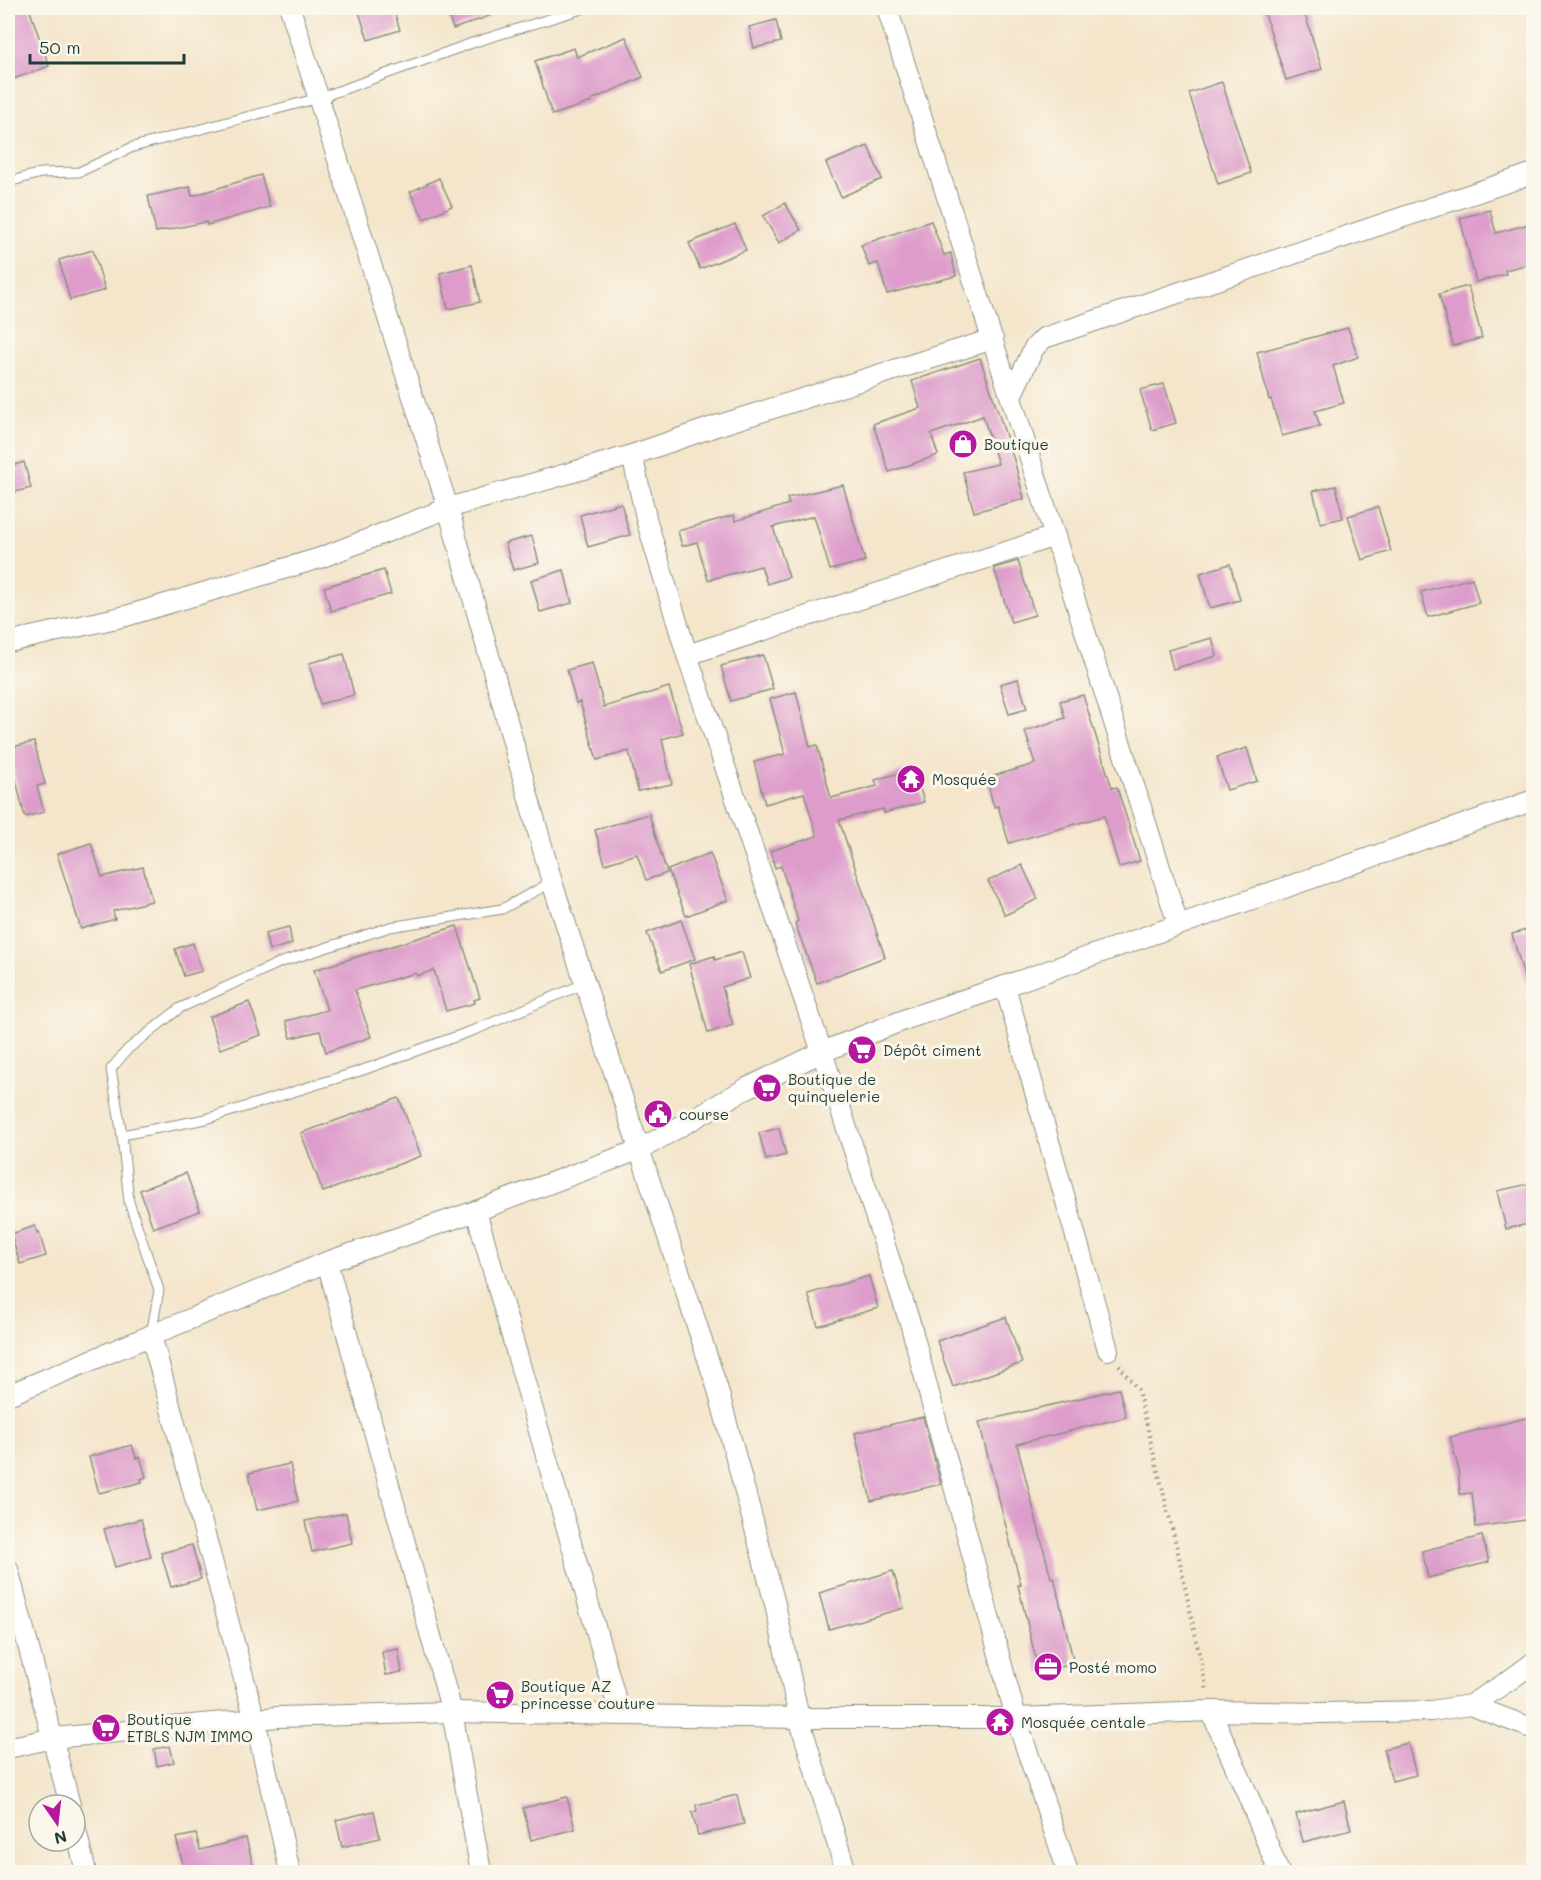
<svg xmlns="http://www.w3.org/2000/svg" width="1541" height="1880" font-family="Mali,sans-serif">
<rect width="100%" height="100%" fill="#fbf7ec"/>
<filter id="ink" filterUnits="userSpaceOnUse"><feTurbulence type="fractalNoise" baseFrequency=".0167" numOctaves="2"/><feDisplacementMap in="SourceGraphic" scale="12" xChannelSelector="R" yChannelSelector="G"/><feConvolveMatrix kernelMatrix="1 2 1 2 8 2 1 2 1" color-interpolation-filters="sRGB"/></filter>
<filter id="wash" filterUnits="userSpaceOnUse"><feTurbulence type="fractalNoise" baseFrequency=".008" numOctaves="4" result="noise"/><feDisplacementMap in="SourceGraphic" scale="24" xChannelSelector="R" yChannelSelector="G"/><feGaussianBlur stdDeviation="1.35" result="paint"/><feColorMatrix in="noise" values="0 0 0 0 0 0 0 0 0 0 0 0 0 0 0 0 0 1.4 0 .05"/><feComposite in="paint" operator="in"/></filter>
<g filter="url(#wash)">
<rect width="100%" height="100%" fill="#f4e5cb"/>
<g id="blocks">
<g fill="#dd9ccb">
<polygon points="17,8 29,8 49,66 8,81 8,11"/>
<polygon points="373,8 393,8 400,30 368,40 359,12"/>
<polygon points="446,8 506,8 506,10 453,29"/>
<polygon points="1263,8 1303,8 1322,69 1286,80"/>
<polygon points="776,20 781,42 754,48 749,27"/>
<polygon points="626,37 643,77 591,100 592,102 552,115 535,61 574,48 577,57"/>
<polygon points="1222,82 1251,173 1218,184 1189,93"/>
<polygon points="868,146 882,179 841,197 826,163"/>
<polygon points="261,175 270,207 207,225 206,222 156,232 148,196 190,187 192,196"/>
<polygon points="439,178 452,206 424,219 410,192"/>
<polygon points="785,203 801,230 779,243 763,216"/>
<polygon points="1490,210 1496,233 1533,223 1533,263 1505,270 1506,274 1476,282 1460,218"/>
<polygon points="931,221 944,255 951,253 956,276 887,294 878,263 869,266 861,245"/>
<polygon points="735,224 746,250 700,269 689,243"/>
<polygon points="93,250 105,290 70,300 59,260"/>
<polygon points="472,265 480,302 448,309 440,273"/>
<polygon points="1468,286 1482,338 1453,346 1439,294"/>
<polygon points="1348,328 1358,357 1333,366 1344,403 1315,411 1320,426 1282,436 1271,399 1269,400 1257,352"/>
<polygon points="980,358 1015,463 1024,499 974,512 963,472 998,464 983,416 931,434 938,455 889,472 873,424 920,408 912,381"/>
<polygon points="1164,384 1176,423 1152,430 1140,390"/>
<polygon points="24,462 31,488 11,493 8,478 8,467"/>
<polygon points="843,485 865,561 830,570 814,516 773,527 789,577 767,584 761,566 708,580 697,542 682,546 678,531 734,515 735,521 789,504 787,498"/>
<polygon points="1336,486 1343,518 1321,523 1313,491"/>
<polygon points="621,503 630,535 588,547 580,515"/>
<polygon points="1378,507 1391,551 1362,560 1348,516"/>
<polygon points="532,536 539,563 513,570 505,543"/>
<polygon points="1018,561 1035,615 1011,622 994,568"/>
<polygon points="1230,564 1240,600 1210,608 1200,573"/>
<polygon points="384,570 391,594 331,611 324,587"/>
<polygon points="564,570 572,603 540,612 531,580"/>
<polygon points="1472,578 1479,603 1428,617 1421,592"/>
<polygon points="1212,638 1217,656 1173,669 1168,650"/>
<polygon points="344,654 354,695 320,704 309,663"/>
<polygon points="763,655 773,689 731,701 721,666"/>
<polygon points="592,663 604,707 669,687 683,733 662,739 672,784 638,791 629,751 597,760 580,702 576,703 567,670"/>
<polygon points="1018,679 1027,709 1009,714 1000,684"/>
<polygon points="796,692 810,747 817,745 831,798 877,786 875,780 914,769 924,802 884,813 883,809 839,820 885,957 817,983 795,923 798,921 781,866 775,868 770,851 817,836 804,793 765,804 754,762 785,754 770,699"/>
<polygon points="1083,695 1112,788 1117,787 1140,861 1119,867 1104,816 1009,843 998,806 994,807 986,778 1035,764 1025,731 1065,718 1060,701"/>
<polygon points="34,742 45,784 37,786 44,812 25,817 8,748"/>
<polygon points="1247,748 1257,781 1227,790 1217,757"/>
<polygon points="649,814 667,873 646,880 637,854 605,864 595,830"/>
<polygon points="91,843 102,877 143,867 152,901 113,911 115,919 81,929 57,854"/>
<polygon points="710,853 728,900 686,916 668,870"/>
<polygon points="1022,865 1038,899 1005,915 988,881"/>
<polygon points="681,920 695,959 662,971 647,933"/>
<polygon points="457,926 480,998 474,1000 475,1003 446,1011 434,970 417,976 416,973 355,990 371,1037 326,1052 320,1031 291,1038 286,1021 327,1010 314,970"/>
<polygon points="289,927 292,944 269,950 265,933"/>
<polygon points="1533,928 1533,993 1529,994 1512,934"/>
<polygon points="193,943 202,971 184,976 175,949"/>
<polygon points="742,952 750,978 722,987 733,1025 708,1033 689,964 714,956 715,960"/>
<polygon points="249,1002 261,1035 220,1049 209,1017"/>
<polygon points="399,1098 421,1156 323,1192 301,1133"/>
<polygon points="779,1128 786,1155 766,1160 759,1133"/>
<polygon points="186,1173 200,1211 153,1228 140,1190"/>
<polygon points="1533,1183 1533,1223 1506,1229 1497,1191"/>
<polygon points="35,1226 37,1233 39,1232 46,1256 20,1264 11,1234"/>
<polygon points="869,1276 878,1308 818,1326 808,1294"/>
<polygon points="1006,1317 1022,1363 953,1387 937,1341"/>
<polygon points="1119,1389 1126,1417 1017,1444 1051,1578 1054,1577 1074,1664 1039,1672 1018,1585 1021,1585 979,1422"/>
<polygon points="923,1417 941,1484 871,1501 855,1433"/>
<polygon points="1526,1418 1533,1447 1533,1519 1476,1527 1472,1493 1460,1494 1458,1467 1450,1437"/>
<polygon points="132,1445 136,1458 140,1457 146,1477 141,1479 142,1482 99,1493 89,1457"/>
<polygon points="290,1464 298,1501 257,1510 249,1473"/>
<polygon points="346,1513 352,1543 312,1552 305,1521"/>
<polygon points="141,1519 151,1557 115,1567 104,1529"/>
<polygon points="1482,1536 1489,1562 1428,1578 1422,1551"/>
<polygon points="192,1545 201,1579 171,1587 161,1553"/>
<polygon points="893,1571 904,1608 829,1629 819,1593"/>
<polygon points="398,1649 402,1672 386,1675 382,1652"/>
<polygon points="1408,1743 1416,1775 1392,1781 1384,1749"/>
<polygon points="170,1746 174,1762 157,1766 154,1749"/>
<polygon points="737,1795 744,1824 698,1835 692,1812 697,1811 696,1805"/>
<polygon points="567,1797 575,1829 531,1840 523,1808"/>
<polygon points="1344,1801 1351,1830 1303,1842 1296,1814"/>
<polygon points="374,1811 380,1838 342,1847 336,1820"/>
<polygon points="196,1834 200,1850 246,1838 253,1865 223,1872 185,1872 176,1838"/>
</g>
</g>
</g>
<g filter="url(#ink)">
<use href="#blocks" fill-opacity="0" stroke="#8a9180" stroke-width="1.5"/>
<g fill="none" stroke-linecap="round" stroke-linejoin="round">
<g stroke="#8a9180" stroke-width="11">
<g id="service">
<polyline points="8,182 41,173 79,172 133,147 319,98 475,42 585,8"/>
<polyline points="122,1135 206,1119 360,1071 477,1029 586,983"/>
<polyline points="151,1335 159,1290 129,1202 122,1135 111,1069 128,1049 180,1008 279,963 390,927 502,909 552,882"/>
</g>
</g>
<g stroke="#8a9180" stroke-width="22">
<g id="minor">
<polyline points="290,8 448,508 552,882 718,1390 775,1604 799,1718 846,1872"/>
<polyline points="887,8 1178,924"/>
<polyline points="1011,396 1034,348 1044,338 1534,173"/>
<polyline points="632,455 647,522 687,655 822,1052 911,1326 1016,1718 1068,1872"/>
<polyline points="8,642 126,616 320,558 448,508 632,455 713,427 993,339"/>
<polyline points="687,655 1055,536"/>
<polyline points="1005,986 1108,1350"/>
<polyline points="476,1211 620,1714"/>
<polyline points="327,1262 452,1712 481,1872"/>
<polyline points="151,1335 255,1720 290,1872"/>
<polyline points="8,1395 327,1262 476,1211 641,1149 747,1088 822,1052 909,1018 1005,986 1534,800"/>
<polyline points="8,1569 70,1805"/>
<polyline points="1470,1705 1534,1729"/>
<polyline points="1211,1711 1249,1798 1279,1872"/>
<polyline points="8,1748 53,1738 278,1717 452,1712 799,1718 1016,1718 1211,1711 1321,1713 1431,1711 1470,1705 1507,1682 1534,1662"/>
<polyline points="75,1826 86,1872"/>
</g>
</g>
<polyline stroke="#8a9180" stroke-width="4" stroke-dasharray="1.5 4.5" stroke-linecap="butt" points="1119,1365 1138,1390 1177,1548 1207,1691"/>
<use href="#service" stroke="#fff" stroke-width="9"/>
<use href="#minor" stroke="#fff" stroke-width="20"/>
</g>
</g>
<defs>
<g id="shop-disc" transform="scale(1.5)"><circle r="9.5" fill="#b5179e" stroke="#fbf7ec"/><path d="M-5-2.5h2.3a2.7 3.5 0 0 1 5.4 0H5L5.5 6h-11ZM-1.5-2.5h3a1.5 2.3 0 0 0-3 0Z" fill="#fff"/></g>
<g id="temple-disc" transform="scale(1.5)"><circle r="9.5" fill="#b5179e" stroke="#fbf7ec"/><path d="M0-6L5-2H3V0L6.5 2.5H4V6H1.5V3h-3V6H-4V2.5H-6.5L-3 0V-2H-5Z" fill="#fff"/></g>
<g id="supermarket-disc" transform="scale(1.5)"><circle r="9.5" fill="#b5179e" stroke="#fbf7ec"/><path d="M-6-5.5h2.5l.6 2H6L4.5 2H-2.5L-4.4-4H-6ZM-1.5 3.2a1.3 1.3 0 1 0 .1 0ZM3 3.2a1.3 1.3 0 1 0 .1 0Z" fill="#fff"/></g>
<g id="civic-disc" transform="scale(1.5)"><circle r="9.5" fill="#b5179e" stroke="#fbf7ec"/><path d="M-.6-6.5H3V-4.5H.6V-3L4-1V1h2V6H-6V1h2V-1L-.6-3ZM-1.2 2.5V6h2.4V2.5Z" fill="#fff"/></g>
<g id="office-disc" transform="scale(1.5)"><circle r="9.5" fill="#b5179e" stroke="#fbf7ec"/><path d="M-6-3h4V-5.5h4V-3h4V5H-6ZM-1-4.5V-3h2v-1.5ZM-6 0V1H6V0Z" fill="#fff"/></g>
</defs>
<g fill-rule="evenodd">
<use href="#shop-disc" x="963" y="444"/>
<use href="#temple-disc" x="911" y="779"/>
<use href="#supermarket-disc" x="862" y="1050"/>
<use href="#supermarket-disc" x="767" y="1088"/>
<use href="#civic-disc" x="658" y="1114"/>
<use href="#office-disc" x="1048" y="1667"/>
<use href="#supermarket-disc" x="500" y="1695"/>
<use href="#temple-disc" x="1000" y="1722"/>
<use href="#supermarket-disc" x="106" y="1728"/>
</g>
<g text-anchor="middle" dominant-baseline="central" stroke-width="6" stroke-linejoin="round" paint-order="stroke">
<g font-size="15" fill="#1f3d34" stroke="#fbf7ec" text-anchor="start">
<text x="984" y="444">Boutique</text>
<text x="932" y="779">Mosquée</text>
<text x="883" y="1050">Dépôt ciment</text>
<text x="788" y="1079">Boutique de<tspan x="788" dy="17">quinquelerie</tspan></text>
<text x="679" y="1114">course</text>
<text x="1069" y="1667">Posté momo</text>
<text x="521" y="1686">Boutique AZ<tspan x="521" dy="17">princesse couture</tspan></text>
<text x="127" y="1719">Boutique<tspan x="127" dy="17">ETBLS NJM IMMO</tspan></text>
<text x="1021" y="1722">Mosquée centale</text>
</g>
</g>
<rect width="1541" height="1880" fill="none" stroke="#fbf7ec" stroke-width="30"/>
<g transform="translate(57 1823) rotate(166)"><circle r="28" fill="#fbf7ec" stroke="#a3ada2" stroke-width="1.5"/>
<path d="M0-4.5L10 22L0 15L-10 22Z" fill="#b5179e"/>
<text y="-9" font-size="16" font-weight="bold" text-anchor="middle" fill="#1f3d34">N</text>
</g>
<path d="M30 54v9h154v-9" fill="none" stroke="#1f3d34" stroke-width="3"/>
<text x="39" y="54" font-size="18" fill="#1f3d34" stroke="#fbf7ec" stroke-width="4.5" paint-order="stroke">50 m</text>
</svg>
